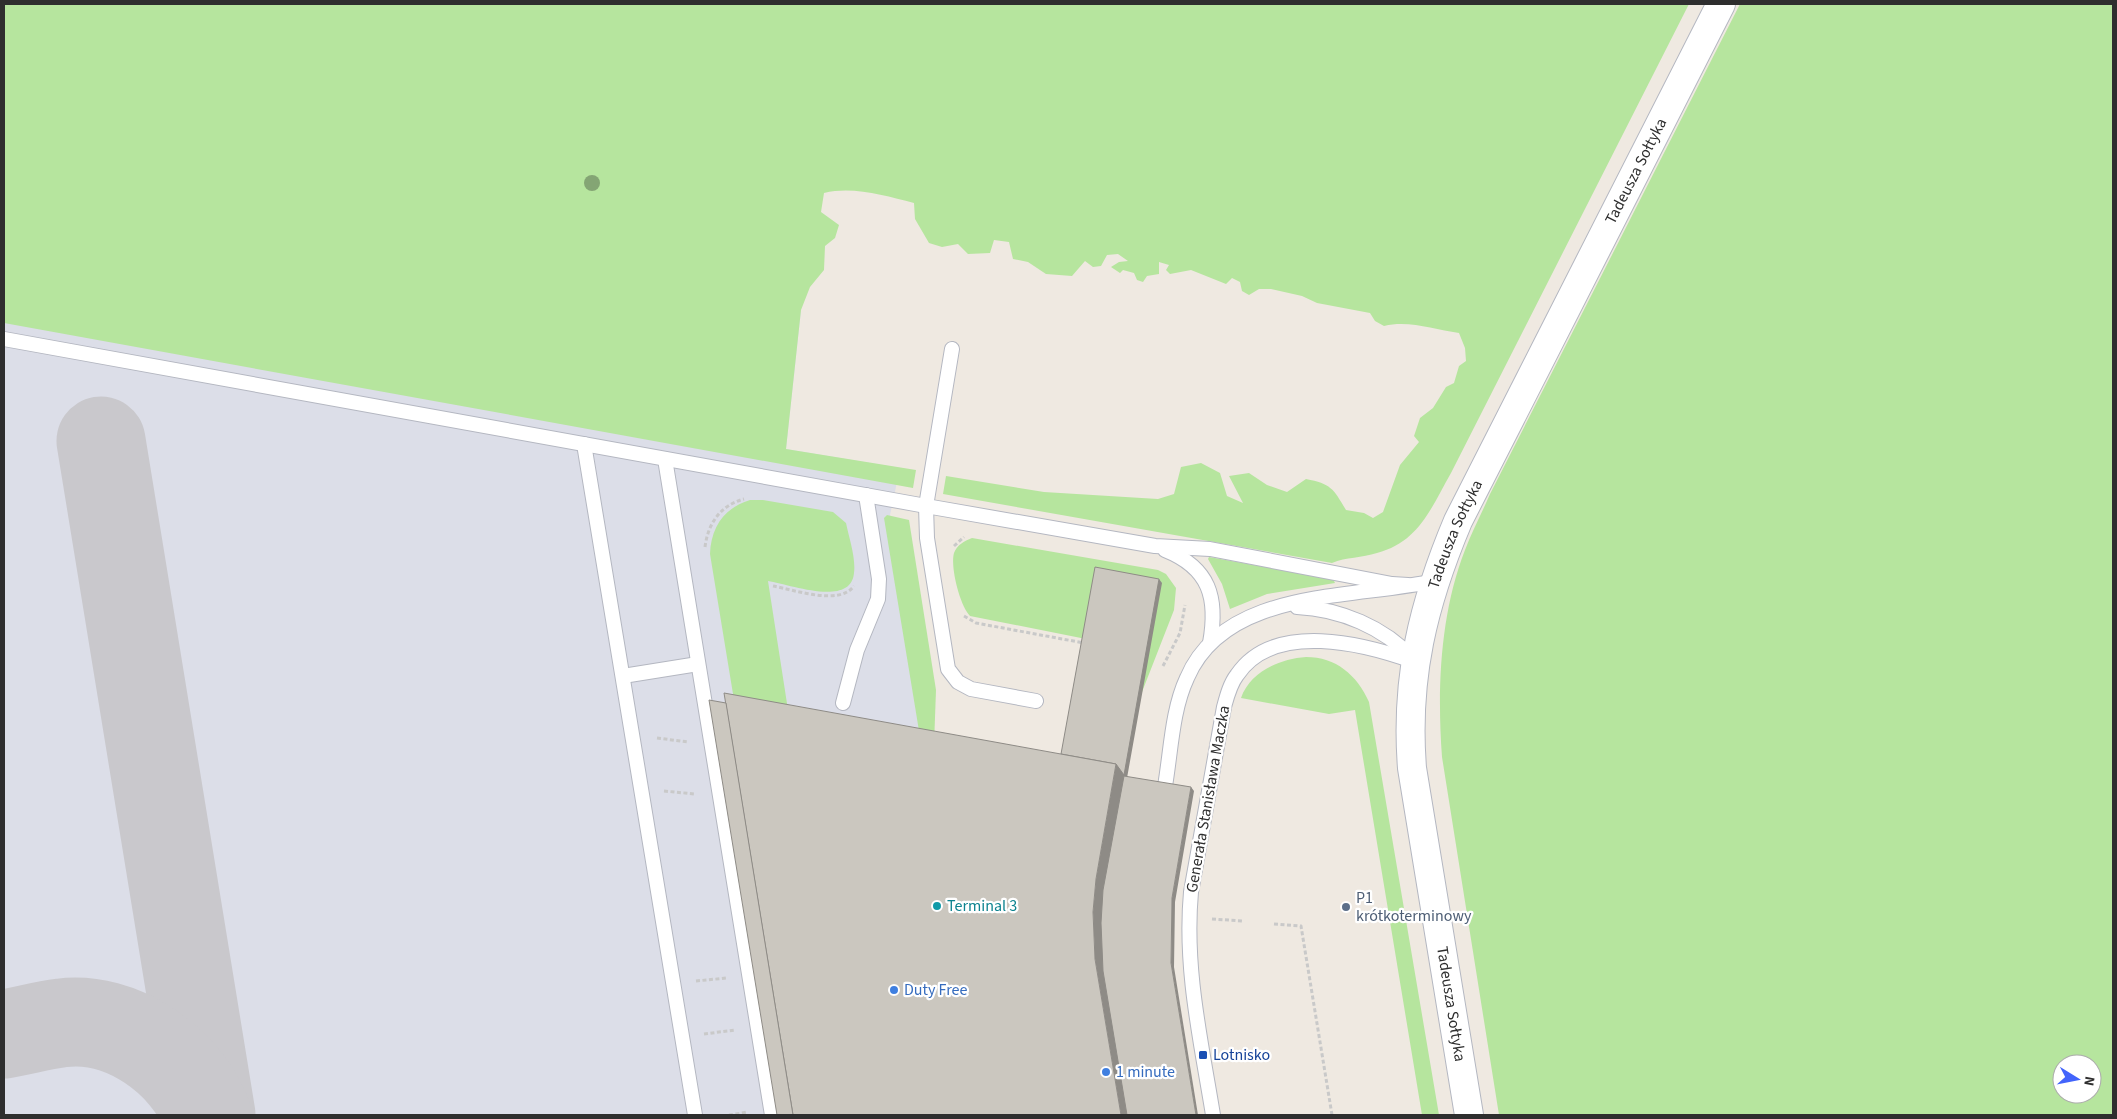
<svg xmlns="http://www.w3.org/2000/svg" width="2117" height="1119" font-family="'Source Sans 3',sans-serif">
<rect width="100%" height="100%" fill="#efe9e1"/>
<polygon fill="#dcdee8" points="4,160 801,310 786,449 900,468 890,515 928,744 1129,1115 4,1115"/>
<g fill="#b6e59e" fill-rule="evenodd">
<path d="M4 4H1689L1451 473C1431 508 1419 542 1377 553 1362 558 1346 557 1332 563L943 494 946 476 1044 492 1158 499 1174 494 1181 467 1201 463 1220 473 1227 496 1243 503 1229 476 1249 473 1267 485 1287 492 1306 479C1331 484 1333 488 1346 510L1364 513 1373 518 1383 512 1400 465 1419 442 1414 436 1420 418 1433 408 1446 387 1454 383 1459 366 1466 361 1465 348 1459 333C1434 330 1410 320 1384 326L1375 321 1370 313 1317 303 1302 296 1271 289H1259L1249 295 1242 291 1240 282 1232 278 1226 284 1191 270 1170 274 1166 270 1169 265 1159 262V274L1147 276 1143 282 1137 280 1134 273 1123 270 1120 273 1111 267 1119 262 1128 261 1118 254 1107 255 1101 266 1093 267 1085 261 1072 276 1046 274 1028 262 1013 259 1009 242 994 240 990 253 968 254 958 244 942 247 929 243 915 219 914 203C885 196 854 186 824 193L821 212 839 225 835 238 825 246 824 270 810 287 801 310 786 449 916 470 913 488 4 323Z"/>
<path d="M1740 4H2113V1115H1499L1442 757C1437 689 1440 614 1465 550 1472 531 1482 513 1490 494ZM2062 1064H2092V1094H2062Z"/>
<path d="M750 500H763L833 512 846 523C849 538 856 558 854 573 851 608 789 584 768 581L788 710 734 700 710 554C711 527 724 508 750 500Z"/>
<polygon points="887,515 909,520 936,690 934,745 921,743 884,518"/>
<path d="M972 538 1158 570 1166 574 1176 588 1174 610 1142 692 1086 639 970 616C960 606 950 567 954 553 957 545 964 541 972 538Z"/>
<polygon points="1209,557 1333,579 1335,583 1267,594 1230,609 1222,584 1208,559"/>
<path d="M1306 657C1336 657 1357 675 1369 702L1439 1115H1422L1355 710 1329 714 1241 698C1250 672 1279 659 1306 657Z"/>
</g>
<g fill="none" stroke-linecap="round" stroke-linejoin="round">
<g stroke="#c9c8cc" stroke-width="89">
<polyline points="101,441 211,1115"/>
<path d="M4 1034C23 1031 42 1025 61 1023 122 1015 185 1060 207 1115"/>
</g>
<g stroke="#b4b7c1" stroke-width="16">
<g id="service">
<polyline points="4,339 926,506 1155,546 1210,549 1392,584 1408,585"/>
<polyline points="952,349 926,506 927,538 948,669 958,682 971,689 1036,701"/>
<polyline points="584,444 695,1115"/>
<polyline points="665,459 772,1115"/>
<path d="M1165 550C1210 568 1218 598 1210 643"/>
<path d="M1297 607C1340 609 1384 627 1413 659"/>
<polyline points="623,676 698,664"/>
<polyline points="843,703 857,650 878,599 879,579 866,495"/>
<path d="M1165 786C1171 751 1172 710 1187 678 1225 588 1354 599 1434 581"/>
<path d="M1213 1115C1201 1041 1184 968 1191 892L1224 707C1227 696 1230 684 1237 675 1274 620 1365 644 1415 662"/>
</g>
</g>
<g stroke="#b4b7c1" stroke-width="30">
<g id="tertiary">
<path id="s1" d="M1469 1115 1412 768C1405 678 1423 604 1458 521L1721 4"/>
</g>
</g>
<g stroke="#c9c9c9" stroke-width="3" stroke-dasharray="4 2.5" stroke-linecap="butt">
<polyline points="954,546 964,537"/>
<path d="M705 547C708 523 721 505 744 499"/>
<path d="M773 586C795 590 839 606 854 586"/>
<polyline points="964,616 976,623 1084,643"/>
<polyline points="1163,666 1180,633 1185,605"/>
<polyline points="657,738 688,742"/>
<polyline points="664,791 695,794"/>
<polyline points="1212,919 1243,921"/>
<polyline points="1274,924 1301,926 1332,1115"/>
<polyline points="696,981 727,978"/>
<polyline points="704,1034 735,1030"/>
<polyline points="729,1115 748,1112"/>
</g>
<use href="#service" stroke="#fff" stroke-width="14"/>
<use href="#tertiary" stroke="#fff" stroke-width="28"/>
</g>
<circle fill="#84a574" cx="592" cy="183" r="8"/>
<g fill="#8e8b86">
<polygon points="1159,579 1162,583 1106,895 1129,1115 1121,1115 1095,959 1093,912 1096,879 1116,764"/>
<polygon points="1191,787 1194,791 1175,902 1174,967 1198,1115 1196,1115 1171,963 1172,898"/>
</g>
<g fill="#cbc7bf" stroke="#8e8b86">
<polygon points="1095,567 1159,579 1124,775 1116,764 1061,754"/>
<polygon points="724,693 1116,764 1096,879 1093,912 1095,959 1121,1115 793,1115"/>
<polygon points="709,700 726,703 793,1115 777,1115"/>
<polygon points="1124,776 1191,787 1172,898 1171,963 1196,1115 1127,1115 1103,971 1101,923 1103,890"/>
</g>
<circle fill="#0f9aa8" stroke="#fff" stroke-width="2" cx="937" cy="906" r="5"/>
<circle fill="#5c6f8a" stroke="#fff" stroke-width="2" cx="1346" cy="907" r="5"/>
<g fill="#3f7fe0" stroke="#fff" stroke-width="2">
<circle cx="894" cy="990" r="5"/>
<circle cx="1106" cy="1072" r="5"/>
</g>
<rect fill="#1a4fb4" stroke="#fff" stroke-width="2" x="1198" y="1050" width="10" height="10" rx="2.5"/>
<g text-anchor="middle" dominant-baseline="central" stroke-width="4.5" stroke-linejoin="round" paint-order="stroke">
<g font-size="16" fill="#2e2e2e" stroke="#fff">
<text stroke="none"><textPath href="#s1" startOffset="998">Tadeusza Sołtyka</textPath></text>
<text stroke="none"><textPath href="#s1" startOffset="592">Tadeusza Sołtyka</textPath></text>
<text transform="translate(1208 799) rotate(-80)">Generała Stanisława Maczka</text>
<text transform="translate(1451 1004) rotate(81)">Tadeusza Sołtyka</text>
</g>
<g font-size="16" fill="#4e5e75" stroke="#fff" text-anchor="start">
<text x="1356" y="898">P1<tspan x="1356" dy="18">krótkoterminowy</tspan></text>
</g>
<g font-size="16" fill="#0d838f" stroke="#fff" text-anchor="start">
<text x="947" y="906">Terminal 3</text>
</g>
<g font-size="16" fill="#366cbe" stroke="#fff" text-anchor="start">
<text x="904" y="990">Duty Free</text>
<text x="1116" y="1072">1 minute</text>
</g>
<g font-size="16" fill="#164399" stroke="#fff" text-anchor="start">
<text x="1213" y="1055">Lotnisko</text>
</g>
</g>
<rect width="2117" height="1119" fill="none" stroke="#2e2e2e" stroke-width="10"/>
<g transform="translate(2077 1079) rotate(100)"><circle r="24" fill="#ffffff" stroke="#ababab"/>
<path d="M0-4L9 19L0 12L-9 19Z" fill="#4264fb"/>
<text y="-8" font-size="14" font-weight="bold" text-anchor="middle" fill="#2e2e2e">N</text>
</g>
</svg>
